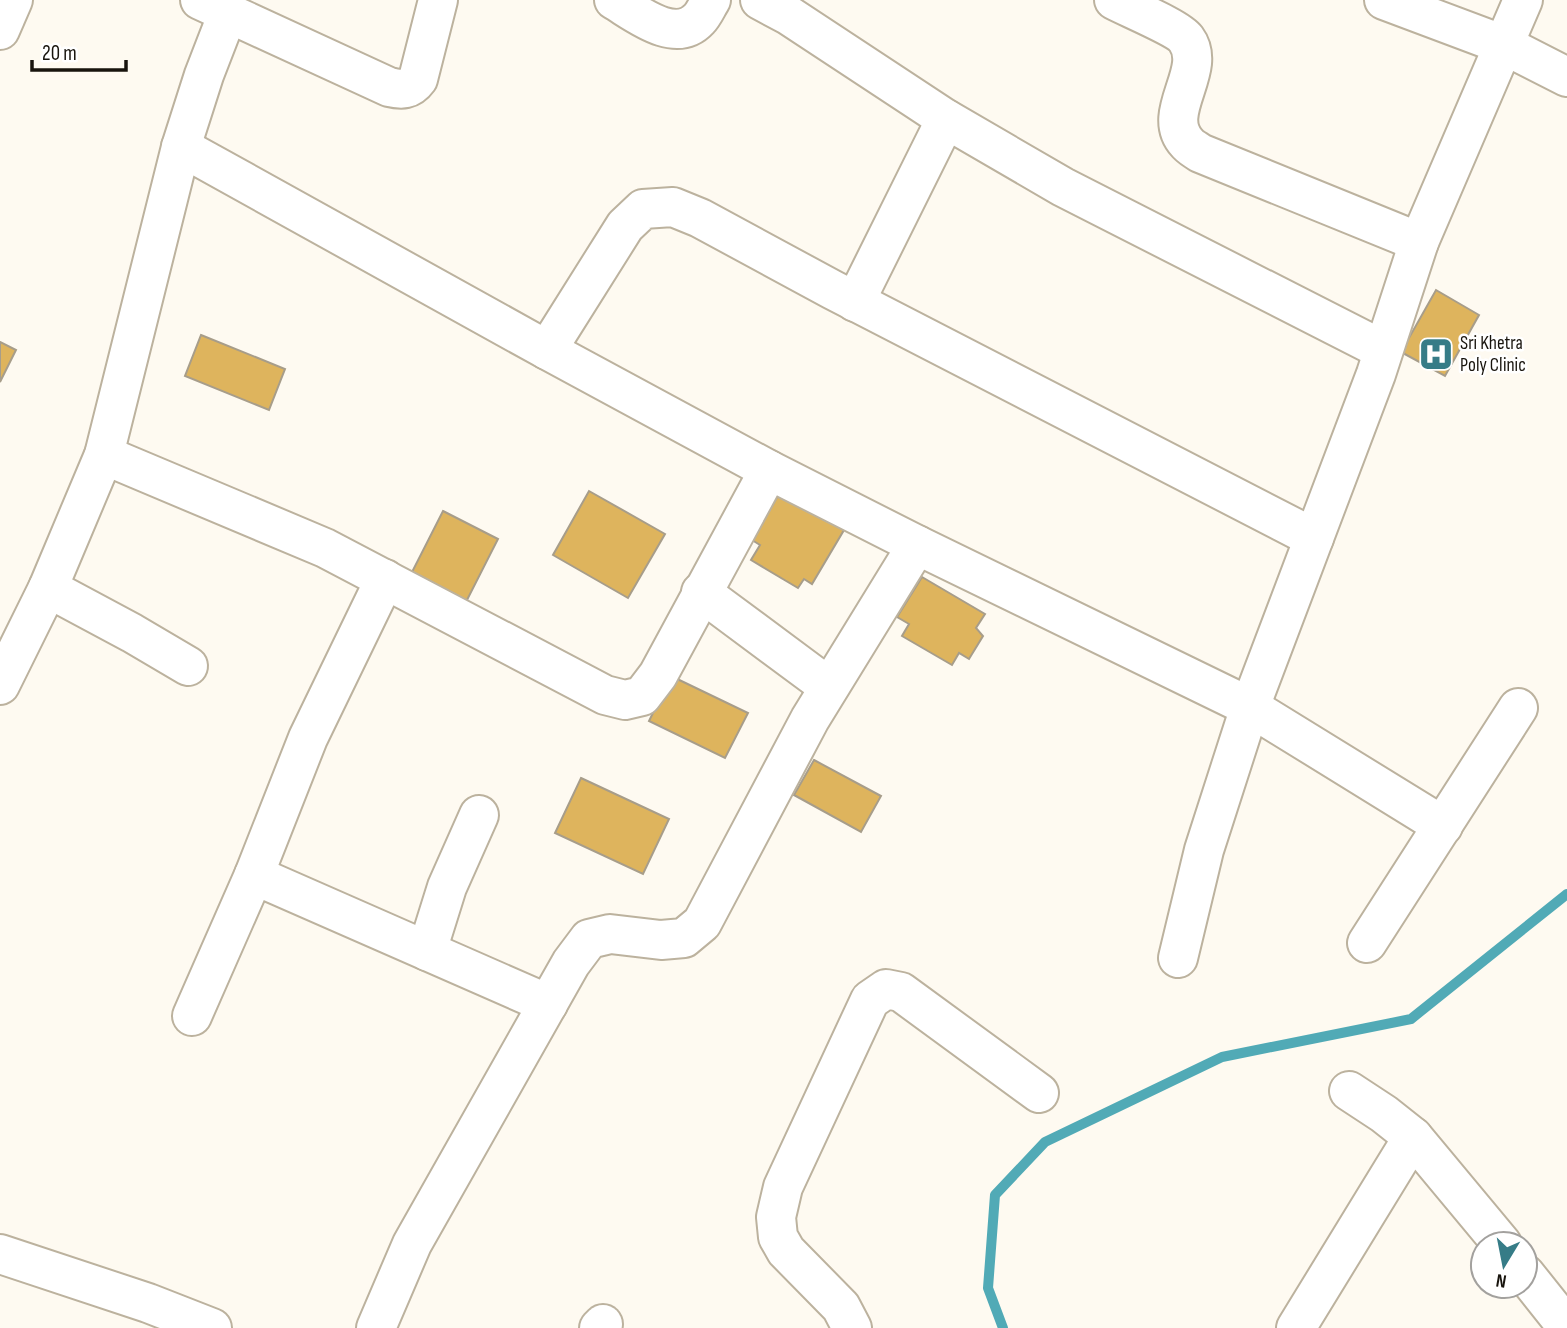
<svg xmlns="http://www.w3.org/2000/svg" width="1567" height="1328" font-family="'Sofia Sans Condensed',sans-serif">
<rect width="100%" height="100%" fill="#fefaf1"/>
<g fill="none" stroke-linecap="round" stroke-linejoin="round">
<polyline stroke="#51aab6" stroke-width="10" points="1003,1328 988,1288 995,1195 1045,1142 1222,1057 1411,1019 1567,894"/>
</g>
<g fill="#deb45d" stroke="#a79d8a" stroke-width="2">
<polygon points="1436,290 1479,315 1445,376 1401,352"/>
<polygon points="201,335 285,369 269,410 185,376"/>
<polygon points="0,342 16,350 0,382"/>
<polygon points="589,491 665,534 628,598 553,555"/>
<polygon points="780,492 844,530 812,584 804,579 798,588 751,560 760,545 752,540"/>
<polygon points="443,511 498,539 466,602 411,574"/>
<polygon points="922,577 985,614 976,628 983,636 969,659 959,653 952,665 902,636 909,624 897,617"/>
<polygon points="671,676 748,713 725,758 649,721"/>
<polygon points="814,760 881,796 861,832 794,795"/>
<polygon points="581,778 669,819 643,874 555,833"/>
</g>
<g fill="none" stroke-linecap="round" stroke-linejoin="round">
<g stroke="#bcb29e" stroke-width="42">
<g id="minor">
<path d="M200 0 389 87C402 90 410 90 418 79L438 0"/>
<path d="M614 0C636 13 675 45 699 19 704 14 707 6 711 0"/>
<polyline points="760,0 788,15 946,119 1063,187 1383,350"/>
<path d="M1114 0C1129 8 1178 28 1186 39 1209 70 1159 113 1187 143 1190 147 1196 150 1200 153L1419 242"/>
<polyline points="1384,0 1504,45 1567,77"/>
<polyline points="0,30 13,0"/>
<polyline points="181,147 547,350 769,470 917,545 1250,707 1443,826"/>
<polyline points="855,302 946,119"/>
<polyline points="547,350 625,226 643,209 673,207 700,218 833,290 1314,538"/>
<polyline points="104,455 325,548 605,695 625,700 642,696 658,675 769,470"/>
<polyline points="48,588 132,633 188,666"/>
<polyline points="701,592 829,687"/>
<polyline points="0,685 48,588 104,455 181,147 204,75 228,13"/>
<polyline points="254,875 548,1004"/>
<polyline points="1367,943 1518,708"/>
<polyline points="427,951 447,887 479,815"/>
<polyline points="1178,958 1204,850 1250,707 1376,374 1419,242 1523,0"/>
<polyline points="192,1016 254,875 308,738 385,579"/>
<polyline points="1349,1091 1384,1114 1413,1137 1502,1244"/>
<polyline points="0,1254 148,1303 212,1328"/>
<polyline points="1525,1274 1560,1318 1567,1323"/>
<polyline points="376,1328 412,1244 571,963 589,939 610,934 661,940 684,938 702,923 810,719 917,545"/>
<polyline points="599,1328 603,1324"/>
<polyline points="852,1328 841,1307 786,1251 778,1237 776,1217 783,1187 870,1000 886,989 901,992 1039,1093"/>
<polyline points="1296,1328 1413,1137"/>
</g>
</g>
<use href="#minor" stroke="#fff" stroke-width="38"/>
</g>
<defs>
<g id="hospital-square" transform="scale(1.75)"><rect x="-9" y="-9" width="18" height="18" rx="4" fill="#367c87" stroke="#fff"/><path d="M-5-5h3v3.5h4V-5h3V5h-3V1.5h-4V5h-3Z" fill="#fff"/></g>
</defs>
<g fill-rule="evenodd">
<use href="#hospital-square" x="1436" y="354"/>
</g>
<g text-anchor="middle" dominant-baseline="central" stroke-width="5" stroke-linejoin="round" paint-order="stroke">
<g font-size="19" fill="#18140d" stroke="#fff" text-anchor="start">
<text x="1460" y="343">Sri Khetra<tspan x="1460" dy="22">Poly Clinic</tspan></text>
</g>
</g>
<g transform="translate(1504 1265) rotate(190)"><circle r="33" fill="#ffffff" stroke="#a3a19e" stroke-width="2"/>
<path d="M0-5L12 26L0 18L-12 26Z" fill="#367c87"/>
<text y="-10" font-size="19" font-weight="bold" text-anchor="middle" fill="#18140d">N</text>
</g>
<path d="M32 60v10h94v-10" fill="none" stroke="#18140d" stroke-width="3.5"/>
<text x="42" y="60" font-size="21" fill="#18140d" stroke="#ffffff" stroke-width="5" paint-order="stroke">20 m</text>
</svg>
